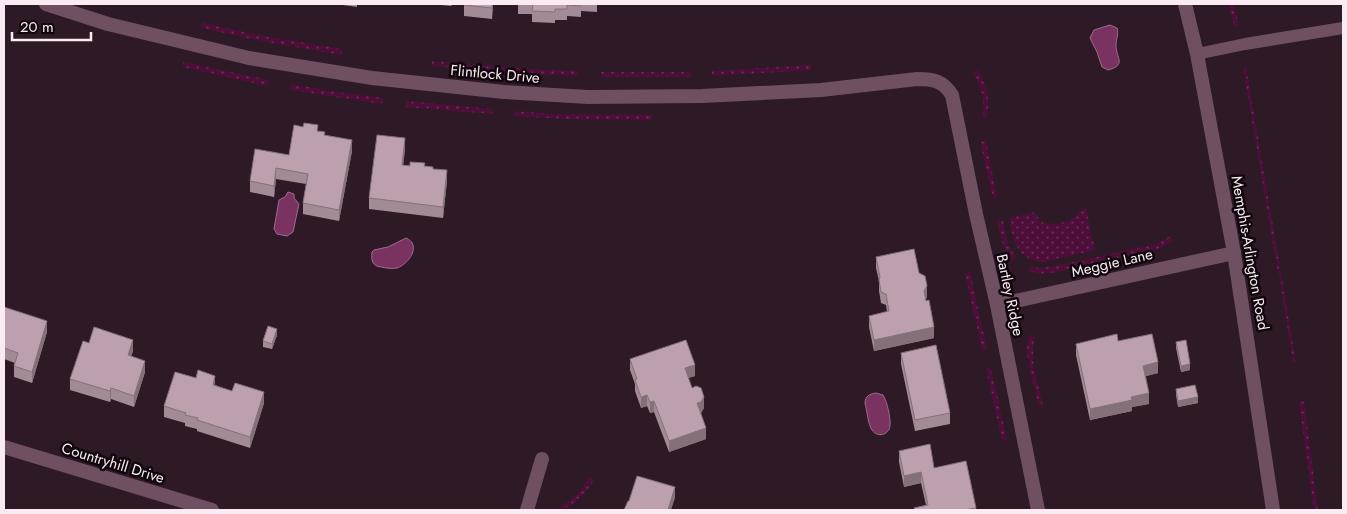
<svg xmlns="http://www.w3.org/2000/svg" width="1347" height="514" font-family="Jost,sans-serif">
<defs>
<pattern id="grass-dots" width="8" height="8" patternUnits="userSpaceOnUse" patternTransform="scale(1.25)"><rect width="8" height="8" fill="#4e0e3a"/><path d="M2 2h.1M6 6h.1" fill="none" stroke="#683157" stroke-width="1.8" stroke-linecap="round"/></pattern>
</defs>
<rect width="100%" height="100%" fill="#2e1926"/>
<g fill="url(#grass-dots)">
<polygon points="1229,4 1234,4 1239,25 1234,26"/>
<polygon points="203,23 268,37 342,49 342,55 267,42 201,28"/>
<polygon points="432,61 530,69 578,71 577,76 529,74 432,66"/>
<polygon points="183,62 268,80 267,86 183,67"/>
<polygon points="811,65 811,70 712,76 712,71"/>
<polygon points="1246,67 1296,362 1293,362 1280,281 1281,281 1279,273 1278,273 1243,68"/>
<path d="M978 70C987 85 990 100 987 117L983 118C985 101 982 87 973 73Z"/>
<polygon points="601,72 691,72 692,77 601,77"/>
<polygon points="292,84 329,91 383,98 382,104 290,90"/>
<polygon points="406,101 492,109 492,114 405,107"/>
<polygon points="515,111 553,114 652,115 652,120 566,119 514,116"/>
<polygon points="981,141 986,141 997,197 993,198 982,150"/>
<path d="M1086 208 1095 250 1044 262C1016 260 1013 241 1009 218L1036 212 1039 221C1049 226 1063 224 1073 218 1078 215 1079 210 1086 208Z"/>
<path d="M1003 220 1008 245 1016 257 1013 261C1002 249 1001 236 997 221Z"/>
<polygon points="1170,236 1173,240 1161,248 1051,273 1041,274 1029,271 1030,266 1039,268 1055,266 1156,244 1164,240"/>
<polygon points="970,272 987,349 982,350 965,274"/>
<path d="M1030 334 1035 337C1029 359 1038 383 1043 405L1039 406 1029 366 1030 364 1029 358 1027 357C1026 348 1027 342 1030 334Z"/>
<polygon points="991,368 1007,440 1002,441 986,369"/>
<polygon points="1304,401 1318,510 1314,510 1299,402"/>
<path d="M589 478 594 479C588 492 571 510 557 510L578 494Z"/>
</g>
<g fill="#7a3261" stroke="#a06a8d">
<path d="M1110 25 1117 28C1119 34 1116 39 1116 45 1116 58 1127 65 1108 70L1102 67 1097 52 1090 38 1094 30Z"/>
<polygon points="288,192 294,194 294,198 299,204 293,232 287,236 277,234 274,229 279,200 285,197"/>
<path d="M406 238C422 245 409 264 397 268 392 269 386 268 381 267 372 266 371 260 372 252L374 250 388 247Z"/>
<path d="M876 393 883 395C887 401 891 419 890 426 889 435 877 438 872 430 868 425 867 410 865 403 865 396 870 394 876 393Z"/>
</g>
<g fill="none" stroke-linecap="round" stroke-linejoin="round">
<polyline stroke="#6f4f62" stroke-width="12" points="1197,54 1245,44 1343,28"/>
<g stroke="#6f4f62" stroke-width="14">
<path d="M46 4 108 24 249 58 372 78 504 92 588 97 702 96 821 90 917 79C934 79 943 81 952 95L976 214 997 305 1038 510"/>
<polyline points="997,305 1234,253"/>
<polyline points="4,447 212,510"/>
<polyline points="527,510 542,459"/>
</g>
<polyline stroke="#6f4f62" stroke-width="14" points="1185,4 1197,54 1234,253 1273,510"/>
</g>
<g fill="#a28a96">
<polygon points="336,4 357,4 357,7"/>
<polygon points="440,4 453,4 451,6 441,5"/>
<polygon points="460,4 493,4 492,19 464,16 464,4"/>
<polygon points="518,4 597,4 597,12 581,11 581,17 567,16 567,20 555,20 555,23 532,22 532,14 518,14"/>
<polygon points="318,131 352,151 339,221 303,214 303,203 306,184 276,179 274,197 250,192 250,181 289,155"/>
<polygon points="405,149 403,165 425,166 433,169 447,181 443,218 369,209 369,198"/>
<polygon points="876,257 919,273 927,297 926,299 934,338 874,351 869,327 869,316 887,312 886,305 881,303 879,291 879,281 876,268"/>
<polygon points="4,307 47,332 32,383 14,377 14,366 15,363 4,359"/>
<polygon points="277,335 272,349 263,347 263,341"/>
<polygon points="1118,341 1158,373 1146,376 1149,404 1132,407 1132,411 1090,420 1076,355 1076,344"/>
<polygon points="1176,342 1190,370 1181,372 1176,348"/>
<polygon points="89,343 133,351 131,356 145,372 134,407 111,399 110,402 70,390 70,379"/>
<polygon points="901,353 950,413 950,424 915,431 901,364"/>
<polygon points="630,359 695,376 688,378 692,388 704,408 701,413 706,439 669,452 654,412 650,413 647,406 641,408 635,391 635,384 630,370"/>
<polygon points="215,385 264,403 250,448 197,431 197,429 185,426 185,423 164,417 164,406"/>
<polygon points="1176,389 1198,403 1178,407 1176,395"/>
<polygon points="899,451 934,468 976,508 976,510 914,510 914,508 926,505 921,483 904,487 899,462"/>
</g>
<g fill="#84707a">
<polygon points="492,4 493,4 492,19"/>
<polygon points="405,138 405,149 402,176 402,165"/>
<polygon points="352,140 352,151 339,221 339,210"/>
<polygon points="276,168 276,179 274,197 274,186"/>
<polygon points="447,170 447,181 443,218 443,207"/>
<polygon points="927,286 927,297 924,302 924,291"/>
<polygon points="47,321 47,332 32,383 32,372"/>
<polygon points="934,327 934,338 874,351 874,340"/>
<polygon points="277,329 277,335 272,349 272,344"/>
<polygon points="133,340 133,351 128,366 128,355"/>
<polygon points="145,361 145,372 134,407 134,396"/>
<polygon points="1158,362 1158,373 1143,377 1143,366"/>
<polygon points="1190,364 1190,370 1181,372 1181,366"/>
<polygon points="695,365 695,376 685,379 685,368"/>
<polygon points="215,376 215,387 213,385"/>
<polygon points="111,388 111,399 110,402 110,391"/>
<polygon points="264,392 264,403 250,448 250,437"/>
<polygon points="1149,393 1149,404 1132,407 1132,411 1090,420 1090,409 1131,397"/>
<polygon points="647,395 647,406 641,408 641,397"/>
<polygon points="704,397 704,408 701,413 697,414 697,403"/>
<polygon points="1198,397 1198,403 1178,407 1178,401"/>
<polygon points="654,401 654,412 650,413 650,402"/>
<polygon points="706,428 706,439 669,452 669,441"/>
<polygon points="921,472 921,483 904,487 904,476"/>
<polygon points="675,487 675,498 671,510 668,510"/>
</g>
<g fill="#bca0af" stroke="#84707a">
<polygon points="464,4 492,4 492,8 464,5"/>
<polygon points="533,4 581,4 581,6 567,5 567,9 555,9 555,12 532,11"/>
<polygon points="304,123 318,125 317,131 325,132 324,135 352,140 339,210 303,203 308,174 276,168 274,186 250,181 255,149 289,155 294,125 303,127"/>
<polygon points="377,135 405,138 402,165 410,166 410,162 425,163 424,166 433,167 433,169 447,170 443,207 369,198"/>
<polygon points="914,249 919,273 925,276 927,286 924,291 926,301 929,300 934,327 874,340 869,316 889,311 886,294 881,292 879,280 880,277 876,257"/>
<polygon points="4,307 47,321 32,372 14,366 18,353 4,348"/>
<polygon points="268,326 277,329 272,344 263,341"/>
<polygon points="94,327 133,340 128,355 145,361 134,396 111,388 110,391 70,379 83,341 89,343"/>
<polygon points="1117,334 1118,341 1152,334 1158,362 1143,366 1149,393 1131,397 1132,400 1090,409 1076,344"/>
<polygon points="686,340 695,365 685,368 692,388 696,386 701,388 704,397 701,402 697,403 706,428 669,441 654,401 650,402 647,395 641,397 635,380 637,379 630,359"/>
<polygon points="1186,340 1190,364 1181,366 1176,342"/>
<polygon points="936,345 950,413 915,420 901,353"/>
<polygon points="198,370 215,376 213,385 232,391 235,383 264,392 250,437 197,420 198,418 185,415 186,413 164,406 175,372 196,378"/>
<polygon points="1195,385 1198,397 1178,401 1176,389"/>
<polygon points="930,444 934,468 966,461 976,508 963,510 915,510 914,508 928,505 921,472 904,476 899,451"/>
<polygon points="637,476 675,487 668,510 624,510 628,501 629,501"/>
</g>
<g text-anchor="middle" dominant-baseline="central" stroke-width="5" stroke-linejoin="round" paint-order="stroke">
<g font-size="15" fill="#faebf3" stroke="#10070d">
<text transform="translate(495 74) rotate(5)">Flintlock Drive</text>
<text transform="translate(1250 253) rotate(80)">Memphis-Arlington Road</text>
<text transform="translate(1112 263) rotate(-13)">Meggie Lane</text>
<text transform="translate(1010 295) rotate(78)">Bartley Ridge</text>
<text transform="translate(113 463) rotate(17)">Countryhill Drive</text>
</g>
</g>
<rect width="1347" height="514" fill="none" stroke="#faebf3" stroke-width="10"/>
<path d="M12 32v8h79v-8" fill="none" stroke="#faebf3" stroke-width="2.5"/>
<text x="20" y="32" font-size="15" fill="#faebf3" stroke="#10070d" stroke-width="4" paint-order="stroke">20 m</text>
</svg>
